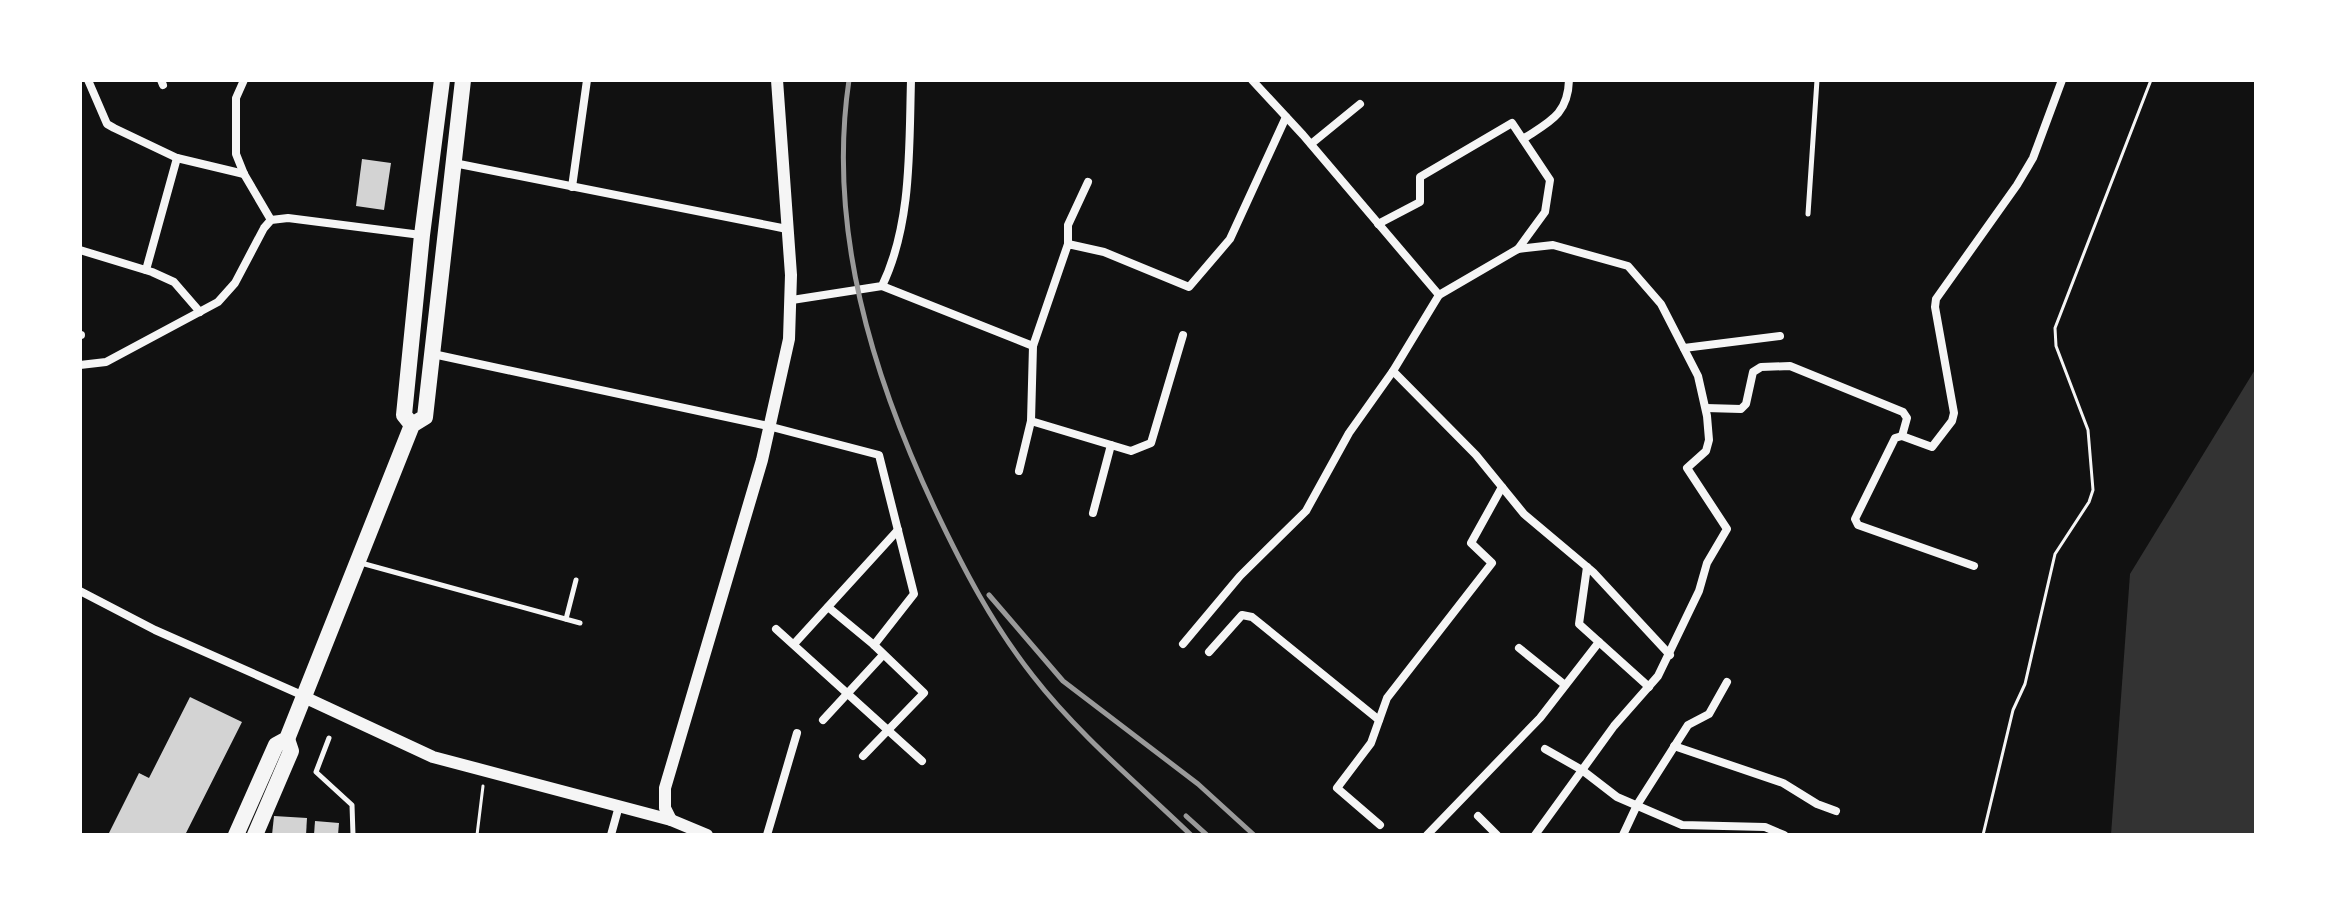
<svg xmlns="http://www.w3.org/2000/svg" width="2336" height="915" font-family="'Noto Sans',sans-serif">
<rect width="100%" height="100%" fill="#111"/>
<polygon fill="#333" points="2256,368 2256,835 2111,835 2130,574"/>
<g fill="#d3d3d3">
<polygon points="362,159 391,163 384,210 356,206"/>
<polygon points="190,697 242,722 185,835 108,835 139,773 149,778"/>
<polygon points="274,816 307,818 306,835 272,835"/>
<polygon points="315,821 339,823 338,835 314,835"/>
</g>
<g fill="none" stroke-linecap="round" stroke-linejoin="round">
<g stroke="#f5f5f5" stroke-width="3">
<polyline points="477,835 483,786"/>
<polyline points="1983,835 2013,710 2025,684 2055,554 2089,502 2093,490 2088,430 2056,346 2055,328 2151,80"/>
</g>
<g stroke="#f5f5f5" stroke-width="5">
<polyline points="1808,214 1817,80"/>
<polyline points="361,563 580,623"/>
<polyline points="566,619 576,580"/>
<polyline points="329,738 316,772 352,805 353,835"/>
</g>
<g stroke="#f5f5f5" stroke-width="8">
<polyline points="88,80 107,124 114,128 177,158 244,174"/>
<polyline points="161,80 163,85"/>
<polyline points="244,80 236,98 236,154 244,174 271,220"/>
<polyline points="1252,80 1303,135 1439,295 1518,249 1553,245 1628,266 1661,304 1698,376 1707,416 1709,440 1706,451 1687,468 1727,529 1707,563 1699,591 1658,676 1614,726 1535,835"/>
<path d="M1523 139C1549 122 1568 115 1569 80"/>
<polyline points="1311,144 1360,104"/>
<polyline points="454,163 787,229"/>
<polyline points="572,187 587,80"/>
<polyline points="1378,224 1420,202 1420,177 1512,123 1550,180 1545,212 1518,249"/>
<polyline points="1068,244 1068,225 1088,182"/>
<polyline points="80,250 152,272 174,282 200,312"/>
<polyline points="146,270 177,158"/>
<polyline points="882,286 1033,346"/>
<path d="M792 300 882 286C912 224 909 148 911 80"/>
<polyline points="80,335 81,335"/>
<polyline points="1183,335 1151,443 1131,451 1031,421 1033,346 1068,244 1104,252 1189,287 1230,239 1286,117"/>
<polyline points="1684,348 1780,336"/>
<polyline points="433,354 768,426 879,455 914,594 874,645"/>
<polyline points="80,365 106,362 218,302 235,283 264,228 271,220 288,218 421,235"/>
<polyline points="1393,371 1476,455 1524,514 1593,572 1670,655"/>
<polyline points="1706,408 1741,409 1746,404 1753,372 1761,367 1790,366 1903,412 1907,418 1902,436"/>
<polyline points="1019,471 1031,421"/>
<polyline points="1093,513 1111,445"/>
<polyline points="1974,566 1858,525 1855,519 1895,438 1902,436 1932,447 1952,421 1954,413 1935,307 1936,299 2017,185 2033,158 2062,80"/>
<polyline points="1587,567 1579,624 1649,687"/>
<polyline points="80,591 155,630 304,696"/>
<polyline points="828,607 874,645 924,693 863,756"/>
<polyline points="776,629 922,761"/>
<polyline points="794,644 898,530"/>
<polyline points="1183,644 1240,576 1306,511 1349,433 1393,371 1439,295"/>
<polyline points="1519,648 1565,685"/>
<polyline points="1209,652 1242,615 1252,617 1379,720"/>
<polyline points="823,720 883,655"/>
<polyline points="1674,746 1783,783 1817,804 1836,811"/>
<polyline points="1545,749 1582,770 1617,797 1682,825 1765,827 1784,835"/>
<polyline points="1478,816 1497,835"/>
<polyline points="1380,825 1337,788 1371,743 1387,698 1492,563 1471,543 1502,487"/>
<polyline points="611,835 619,806"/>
<polyline points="767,835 797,733"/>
<polyline points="1427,835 1540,718 1599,642"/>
<polyline points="1623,835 1637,805 1688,725 1709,714 1727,682"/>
</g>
<g stroke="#f5f5f5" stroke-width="12">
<polyline points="304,697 433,757 671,820 707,835"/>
<polyline points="671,820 665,808 665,788 762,460 789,339 791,275 777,80"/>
</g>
<g stroke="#f5f5f5" stroke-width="16">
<polyline points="412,425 404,415 422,235 442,80"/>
<polyline points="236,835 276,745 287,739 412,425 425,417 463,80"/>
<polyline points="255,835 291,751 287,739"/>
</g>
<g stroke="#9a9a9a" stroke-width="5">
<path d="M849 80C827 228 872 375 935 509 963 568 992 624 1033 676 1078 734 1138 784 1191 835"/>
<polyline points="989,595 1063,681 1198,784 1254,835"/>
<polyline points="1186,816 1207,835"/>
</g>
</g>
<rect width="2336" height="915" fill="none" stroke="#ffffff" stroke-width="164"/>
</svg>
